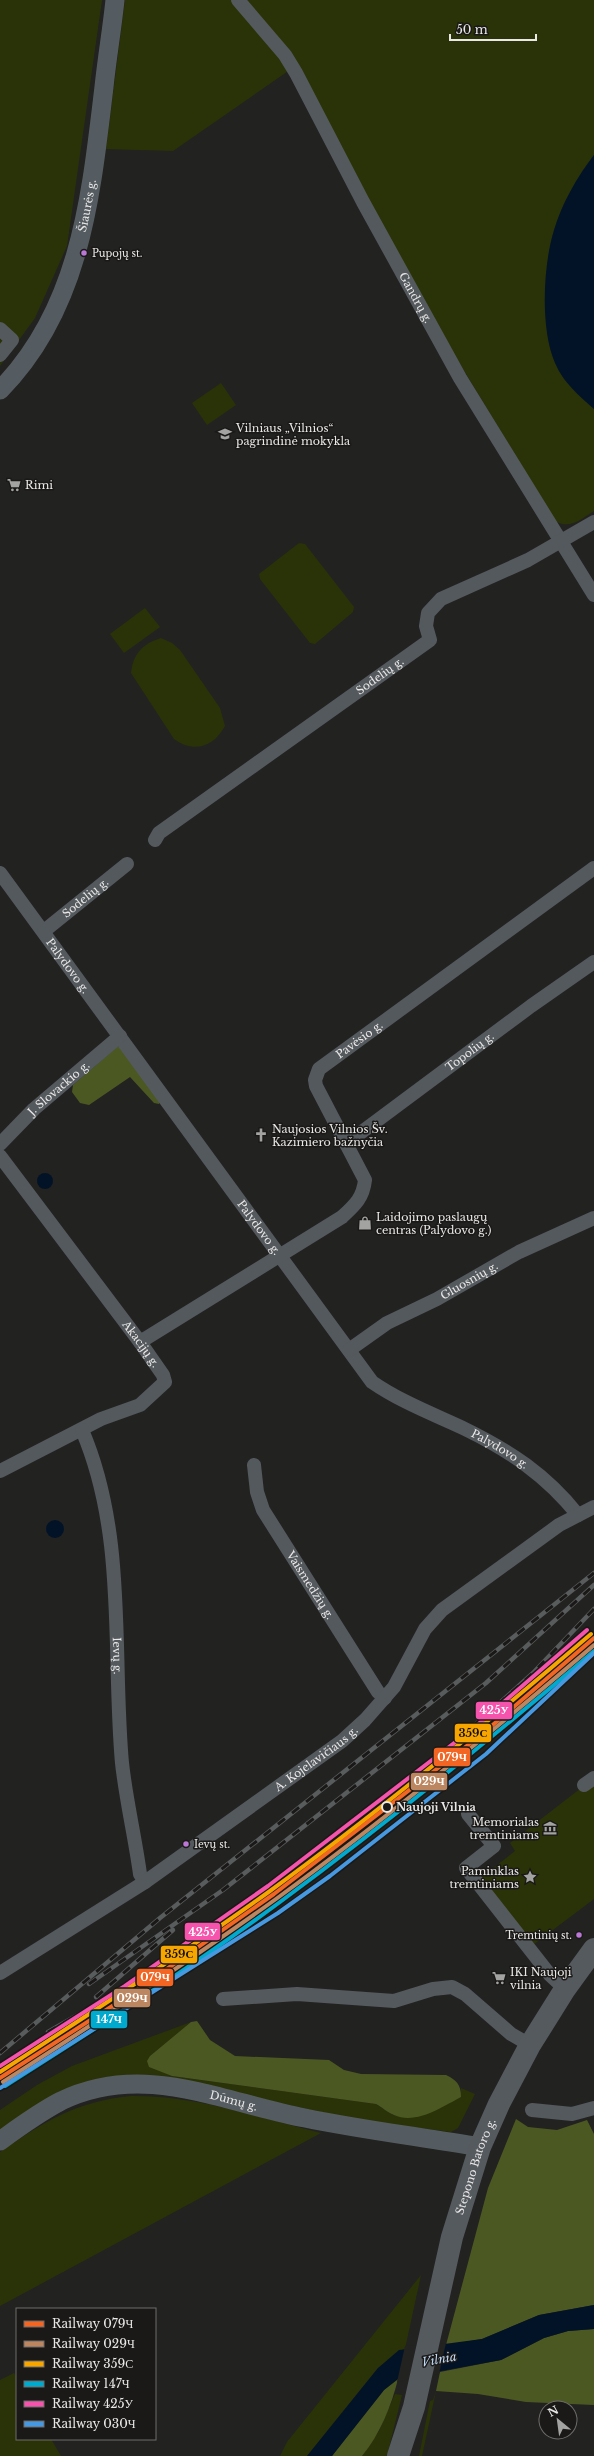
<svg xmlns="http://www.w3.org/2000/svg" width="594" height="2456" font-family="'Libre Baskerville',serif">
<rect width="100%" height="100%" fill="#222221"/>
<g fill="#2a3307">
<polygon points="0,0 102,0 67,246 35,318 0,366"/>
<path d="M125 0H594V155L583 170 564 204 554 230 555 362 564 379 594 409V511C581 519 570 530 555 521L434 321 294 67 173 151 106 149Z"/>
<polygon points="221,383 236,405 207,425 192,403"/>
<polygon points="299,543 305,544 354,607 353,612 315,644 310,643 260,579 259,574"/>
<polygon points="145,608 160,627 124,653 110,634"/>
<path d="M161 638 172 643 180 650 220 708 225 726C213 748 193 753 174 739L131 673C133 654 142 644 161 638Z"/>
<polygon points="594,1778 594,1899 533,1945 479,1879 515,1851 510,1843"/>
<polygon points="191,2022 150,2056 172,2076 376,2104 393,2115 461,2097 461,2088 475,2094 458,2128 451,2132 362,2121 152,2075 133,2075 102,2079 0,2132 0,2110 37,2085 72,2066"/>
<path d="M131 2096C195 2095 259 2117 321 2133L0 2306V2152C46 2121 74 2102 131 2096Z"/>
<polygon points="421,2275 405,2349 378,2368 307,2456 280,2456 287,2442"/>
<polygon points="14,2373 17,2378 17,2439 51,2439 61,2456 0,2456 0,2380"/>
<polygon points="436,2391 422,2456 419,2456 430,2401 433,2400"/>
<polygon points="395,2394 402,2395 387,2456 362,2456 379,2431"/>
</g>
<g fill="#4c5822">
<polygon points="117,1047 121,1047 161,1100 159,1104 154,1103 130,1077 89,1105 80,1103 72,1092 73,1085"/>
<path d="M197 2021 210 2040 235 2056 329 2060 344 2070 361 2074 446 2075C456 2080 461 2084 461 2097 442 2107 416 2125 394 2115 388 2113 382 2107 376 2104L172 2076 149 2067 147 2061 150 2056 191 2022Z"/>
<polygon points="516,2119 528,2127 557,2130 587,2120 594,2134 594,2305 539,2315 482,2339 446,2345 488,2188"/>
<polygon points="594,2329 594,2405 526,2402 478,2394 436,2391 440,2372 501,2360 544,2338 568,2331"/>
<path d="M398 2379C391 2407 380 2434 362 2456H332L384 2390Z"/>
</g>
<g fill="#031327">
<path d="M594 155V409C579 396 563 382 555 363 540 329 543 265 554 230 562 203 577 177 594 155Z"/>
<circle cx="45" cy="1181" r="8"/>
<circle cx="55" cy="1529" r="9"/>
<polygon points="594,2305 594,2329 568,2331 544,2338 501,2360 398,2379 384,2390 332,2456 307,2456 378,2368 399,2350 482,2339 539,2315"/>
</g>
<polygon fill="#222221" points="446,2343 439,2374 397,2382 405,2346"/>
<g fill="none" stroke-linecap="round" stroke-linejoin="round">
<g stroke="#54595d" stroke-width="14">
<path id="s1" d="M238 0 285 55 296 73 363 202 460 378 594 595"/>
<polyline points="0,329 12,340 0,355"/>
<path id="s2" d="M155 840 159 833 430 640 426 626 428 613 441 599 528 560 594 522"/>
<path id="s3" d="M0 873 372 1382C401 1402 433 1414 465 1429 510 1451 546 1475 578 1515"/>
<path id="s4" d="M44 931 127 864"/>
<path id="s5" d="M347 1143 531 1006 594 962"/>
<path id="s6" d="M0 1144 34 1109 120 1036"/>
<path id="s7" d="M0 1156 140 1342 163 1375 165 1382 140 1405 101 1419 0 1471"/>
<path id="s8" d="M140 1342 342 1217C355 1205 363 1198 365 1180L316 1086 315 1080 319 1069 594 868"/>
<path id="s9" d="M349 1350 387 1323 437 1299 519 1252 594 1218"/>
<path id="s10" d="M82 1430C127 1535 112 1652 122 1763 126 1800 135 1837 140 1874L145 1882"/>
<path id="s11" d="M254 1465 257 1492 263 1510 378 1692 385 1698"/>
<polyline points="584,1785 594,1778"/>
<polyline points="468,1814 494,1846 466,1868 550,1975 565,1989"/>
<path id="s12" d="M0 1973 145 1882 342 1741 365 1720 394 1687 425 1629 442 1610 559 1525 594 1507"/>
<polyline points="223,1999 297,1994 394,2001 433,1989 452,1987 465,1994 511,2034 530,2045"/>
<polyline points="532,2110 572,2114 594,2108"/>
</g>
<g stroke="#555c61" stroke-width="19">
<path id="s13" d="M0 390C81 308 91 195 104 87 107 58 112 29 115 0"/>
<path id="s14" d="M0 2141C19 2127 40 2112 61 2101 144 2061 221 2102 305 2118 363 2130 422 2137 480 2147"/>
</g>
<path stroke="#555a5f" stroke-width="22" id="s15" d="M398 2456 414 2407 452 2237 480 2147 499 2104 530 2045 565 1989 594 1949"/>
<g stroke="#595c5d" stroke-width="4.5">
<g id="rail">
<polyline points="89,1984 223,1890 486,1683 594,1585"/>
<polyline points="96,1997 173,1930"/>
<polyline points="48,2032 123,1989 207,1933 278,1881 474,1726 533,1673 594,1609"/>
<polyline points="0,2053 160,1918 594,1573"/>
</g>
</g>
<use href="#rail" stroke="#1a1917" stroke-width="3" stroke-dasharray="9" stroke-linecap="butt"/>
<g stroke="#1a1917" stroke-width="7">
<polyline id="rail-1" points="0,2078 131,1994 274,1894 481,1735 594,1638"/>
</g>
<g stroke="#1a1917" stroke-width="7">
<path id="rail-2" d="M3 2082C95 2023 187 1963 276 1899 386 1819 491 1733 594 1645"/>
</g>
<g stroke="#1a1917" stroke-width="7">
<path id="rail-3" d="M0 2072C91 2013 182 1954 270 1891 381 1810 487 1723 591 1634"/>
</g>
<g stroke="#1a1917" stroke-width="7">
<path id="rail-4" d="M5 2086C98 2027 192 1967 280 1902 388 1822 492 1738 594 1651"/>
</g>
<g stroke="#1a1917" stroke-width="7">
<polyline id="rail-5" points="0,2066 125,1986 268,1886 475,1727 587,1630"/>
</g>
<g stroke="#1a1917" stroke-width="7">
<polyline id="rail-6" points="0,2088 278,1913 330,1876 486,1754 594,1653"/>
</g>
<use href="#rail-1" stroke="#f26522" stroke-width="4"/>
<use href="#rail-2" stroke="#bb8660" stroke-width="4"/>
<use href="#rail-3" stroke="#f7a600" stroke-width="4"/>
<use href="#rail-4" stroke="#00a9ce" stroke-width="4"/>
<use href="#rail-5" stroke="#f653ac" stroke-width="4"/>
<use href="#rail-6" stroke="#4699e1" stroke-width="4"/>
</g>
<defs>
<g id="school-bare" transform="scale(1.08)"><path d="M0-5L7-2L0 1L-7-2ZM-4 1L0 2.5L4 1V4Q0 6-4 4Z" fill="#a3a3a2" stroke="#1a1917" stroke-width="2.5" paint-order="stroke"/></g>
<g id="supermarket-bare" transform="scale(1.08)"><path d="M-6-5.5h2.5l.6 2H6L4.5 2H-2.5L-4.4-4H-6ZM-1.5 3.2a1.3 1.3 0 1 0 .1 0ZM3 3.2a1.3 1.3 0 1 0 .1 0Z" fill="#a3a3a2" stroke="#1a1917" stroke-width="2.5" paint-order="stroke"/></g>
<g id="church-bare" transform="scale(1.08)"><path d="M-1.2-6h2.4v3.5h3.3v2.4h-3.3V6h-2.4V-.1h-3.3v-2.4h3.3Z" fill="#a3a3a2" stroke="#1a1917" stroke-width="2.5" paint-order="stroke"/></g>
<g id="shop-bare" transform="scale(1.08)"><path d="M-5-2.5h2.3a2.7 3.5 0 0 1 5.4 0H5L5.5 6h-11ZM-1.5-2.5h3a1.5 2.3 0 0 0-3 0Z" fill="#a3a3a2" stroke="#1a1917" stroke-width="2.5" paint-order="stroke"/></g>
<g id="museum-bare" transform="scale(1.08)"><path d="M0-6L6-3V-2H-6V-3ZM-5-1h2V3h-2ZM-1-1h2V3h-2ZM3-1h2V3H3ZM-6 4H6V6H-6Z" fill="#a3a3a2" stroke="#1a1917" stroke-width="2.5" paint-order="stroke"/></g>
<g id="sight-bare" transform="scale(1.08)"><path d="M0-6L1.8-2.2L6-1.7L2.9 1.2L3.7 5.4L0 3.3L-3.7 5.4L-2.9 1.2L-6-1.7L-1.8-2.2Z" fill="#a3a3a2" stroke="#1a1917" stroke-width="2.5" paint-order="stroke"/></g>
</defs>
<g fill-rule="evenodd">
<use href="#school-bare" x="225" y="434"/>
<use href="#supermarket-bare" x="14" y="485"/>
<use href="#church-bare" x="261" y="1135"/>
<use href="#shop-bare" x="365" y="1223"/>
<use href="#museum-bare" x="550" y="1828"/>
<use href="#sight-bare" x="530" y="1877"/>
<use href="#supermarket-bare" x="499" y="1978"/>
</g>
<g fill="#ba77d6" stroke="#1a1917" stroke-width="1.5">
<circle cx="84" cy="253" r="3.5"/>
<circle cx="186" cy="1844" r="3.5"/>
<circle cx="579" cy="1935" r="3.5"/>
</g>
<circle fill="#1a1917" stroke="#e9e8e7" stroke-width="2" cx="387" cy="1807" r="5"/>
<g text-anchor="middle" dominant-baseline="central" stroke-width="3" stroke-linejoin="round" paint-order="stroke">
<g font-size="10" fill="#e9e8e7" stroke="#1a1917" text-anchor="start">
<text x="92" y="253">Pupojų st.</text>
<text x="194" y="1844">Ievų st.</text>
<text x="572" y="1935" text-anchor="end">Tremtinių st.</text>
</g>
<g font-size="11" fill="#e9e8e7" stroke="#1a1917">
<text stroke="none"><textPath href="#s13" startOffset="207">Šiaurės g.</textPath></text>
<text stroke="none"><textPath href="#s1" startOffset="348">Gandrų g.</textPath></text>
<text stroke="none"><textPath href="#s2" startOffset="279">Sodelių g.</textPath></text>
<text stroke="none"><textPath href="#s4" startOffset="53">Sodelių g.</textPath></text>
<text stroke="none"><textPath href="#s3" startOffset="115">Palydovo g.</textPath></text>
<text stroke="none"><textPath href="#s8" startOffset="456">Pavėsio g.</textPath></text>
<text stroke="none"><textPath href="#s5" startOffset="153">Topolių g.</textPath></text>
<text stroke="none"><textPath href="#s6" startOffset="81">J. Slovackio g.</textPath></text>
<text stroke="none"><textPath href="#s3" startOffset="439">Palydovo g.</textPath></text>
<text stroke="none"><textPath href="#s9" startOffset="139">Gluosnių g.</textPath></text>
<text stroke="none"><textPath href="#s7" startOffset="235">Akacijų g.</textPath></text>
<text stroke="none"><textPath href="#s3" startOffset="775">Palydovo g.</textPath></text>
<text stroke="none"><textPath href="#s11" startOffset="135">Vaismedžių g.</textPath></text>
<text stroke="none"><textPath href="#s10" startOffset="230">Ievų g.</textPath></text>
<text stroke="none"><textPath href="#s12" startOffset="382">A. Kojelavičiaus g.</textPath></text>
<text stroke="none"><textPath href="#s14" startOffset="250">Dūmų g.</textPath></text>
<text stroke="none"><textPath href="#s15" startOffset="300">Stepono Batoro g.</textPath></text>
</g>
<g font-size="11" fill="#e9e8e7" stroke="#1a1917" text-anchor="start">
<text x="236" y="428">Vilniaus „Vilnios“<tspan x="236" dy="13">pagrindinė mokykla</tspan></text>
<text x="25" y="485">Rimi</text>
<text x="272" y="1129">Naujosios Vilnios Šv.<tspan x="272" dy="13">Kazimiero bažnyčia</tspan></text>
<text x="376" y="1217">Laidojimo paslaugų<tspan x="376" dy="13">centras (Palydovo g.)</tspan></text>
<text x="539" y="1822" text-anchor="end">Memorialas<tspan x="539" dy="13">tremtiniams</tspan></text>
<text x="519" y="1871" text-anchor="end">Paminklas<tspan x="519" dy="13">tremtiniams</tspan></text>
<text x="510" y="1972">IKI Naujoji<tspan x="510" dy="13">vilnia</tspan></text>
</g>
<g font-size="11" font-weight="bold" fill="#e9e8e7" stroke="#1a1917" text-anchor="start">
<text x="396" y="1807">Naujoji Vilnia</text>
</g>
<g font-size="12" font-style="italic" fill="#c1daf7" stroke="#1a1917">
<text transform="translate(439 2359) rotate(-10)">Vilnia</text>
</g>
</g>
<g stroke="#1a1917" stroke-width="1.5">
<rect x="475" y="1701" width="38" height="19" rx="4" fill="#f653ac"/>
<rect x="454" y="1723" width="38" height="20" rx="4" fill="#f7a600"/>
<rect x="433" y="1747" width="38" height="20" rx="4" fill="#f26522"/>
<rect x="410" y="1772" width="38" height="19" rx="4" fill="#bb8660"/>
<rect x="184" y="1922" width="37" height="19" rx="4" fill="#f653ac"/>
<rect x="160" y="1945" width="38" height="19" rx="4" fill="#f7a600"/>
<rect x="136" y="1968" width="38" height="19" rx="4" fill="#f26522"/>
<rect x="113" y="1988" width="38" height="20" rx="4" fill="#bb8660"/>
<rect x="90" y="2010" width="38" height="19" rx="4" fill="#00a9ce"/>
</g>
<g font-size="11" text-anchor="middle" font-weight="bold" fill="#fff">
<text x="494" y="1714">425У</text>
<text x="452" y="1761">079Ч</text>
<text x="429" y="1785">029Ч</text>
<text x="203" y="1936">425У</text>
<text x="155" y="1981">079Ч</text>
<text x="132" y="2002">029Ч</text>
<text x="109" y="2023">147Ч</text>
</g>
<g font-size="11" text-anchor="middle" font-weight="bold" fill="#111">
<text x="473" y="1737">359С</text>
<text x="179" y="1958">359С</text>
</g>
<rect x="16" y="2308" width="140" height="132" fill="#1a1917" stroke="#6d6c6a"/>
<rect x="24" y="2321" width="20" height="6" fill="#f26522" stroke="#6d6c6a"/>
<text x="52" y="2328" font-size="12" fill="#e9e8e7">Railway 079Ч</text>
<rect x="24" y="2341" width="20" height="6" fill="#bb8660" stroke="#6d6c6a"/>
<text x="52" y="2348" font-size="12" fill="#e9e8e7">Railway 029Ч</text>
<rect x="24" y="2361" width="20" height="6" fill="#f7a600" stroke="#6d6c6a"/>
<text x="52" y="2368" font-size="12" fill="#e9e8e7">Railway 359С</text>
<rect x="24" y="2381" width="20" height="6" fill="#00a9ce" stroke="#6d6c6a"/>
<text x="52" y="2388" font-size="12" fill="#e9e8e7">Railway 147Ч</text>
<rect x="24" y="2401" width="20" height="6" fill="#f653ac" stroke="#6d6c6a"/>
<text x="52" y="2408" font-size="12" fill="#e9e8e7">Railway 425У</text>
<rect x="24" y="2421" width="20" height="6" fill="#4699e1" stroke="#6d6c6a"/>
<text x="52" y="2428" font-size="12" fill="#e9e8e7">Railway 030Ч</text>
<g transform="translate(558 2420) rotate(331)"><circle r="19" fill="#1a1917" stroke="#6d6c6a"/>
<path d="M0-3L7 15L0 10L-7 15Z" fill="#a3a3a2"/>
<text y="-6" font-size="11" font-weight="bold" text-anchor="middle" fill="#e9e8e7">N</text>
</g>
<path d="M450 34v6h86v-6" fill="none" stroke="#e9e8e7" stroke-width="2"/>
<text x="456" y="34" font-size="12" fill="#e9e8e7" stroke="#1a1917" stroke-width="3" paint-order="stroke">50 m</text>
</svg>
